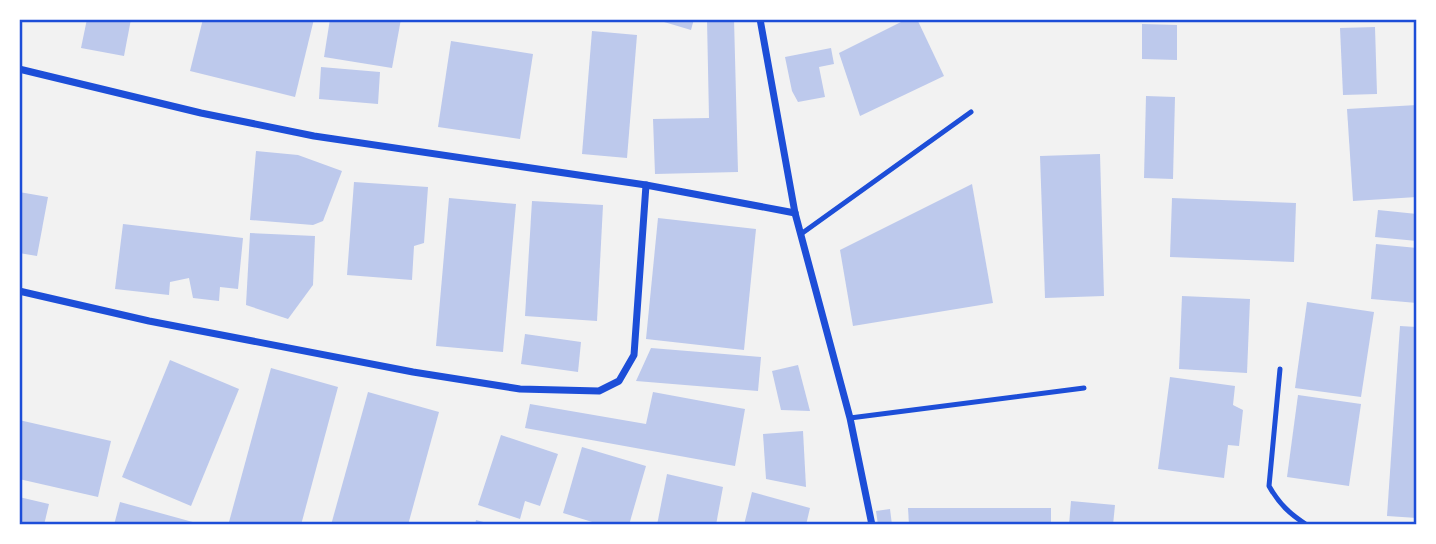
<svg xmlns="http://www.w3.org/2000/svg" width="1436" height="544" font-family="Merriweather,serif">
<rect width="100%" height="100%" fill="#f2f2f2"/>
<g fill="#bdc9ec">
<polygon points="87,19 131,19 124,56 81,48"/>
<polygon points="203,19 314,19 295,97 190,71"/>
<polygon points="330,19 401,19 392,68 324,57"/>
<polygon points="654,19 694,19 691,30"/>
<polygon points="707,19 734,19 738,172 655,174 653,119 709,118"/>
<polygon points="907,19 917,19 944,76 860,116 839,53"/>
<rect x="1382" y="19" width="35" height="3"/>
<polygon points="1142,24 1177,25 1177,60 1142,59"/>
<polygon points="1375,27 1377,94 1343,95 1340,28"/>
<polygon points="592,31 637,35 627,158 582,154"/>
<polygon points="451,41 533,54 520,139 438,127"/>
<polygon points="831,48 834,64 819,67 825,97 798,102 792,91 785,57"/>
<polygon points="321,67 380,72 378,104 319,99"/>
<polygon points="1146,96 1175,97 1173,179 1144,178"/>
<polygon points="1417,105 1417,197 1353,201 1347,109"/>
<polygon points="256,151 298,155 342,171 323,221 313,225 250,220"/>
<polygon points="1100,154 1104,296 1045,298 1040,156"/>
<polygon points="354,182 428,187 424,243 414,246 412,280 347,275"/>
<polygon points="972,184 993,303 853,326 840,250"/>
<polygon points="19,192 48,197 37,256 19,253"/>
<polygon points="449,198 516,204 503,352 436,346"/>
<polygon points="1172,198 1296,203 1294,262 1170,257"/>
<polygon points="532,201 603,205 597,321 525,316"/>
<polygon points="1378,210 1417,214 1417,241 1375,237"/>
<polygon points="658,218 756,229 744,350 646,339"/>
<polygon points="123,224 243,238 238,289 220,287 219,301 193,298 189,278 170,282 169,295 115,289"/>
<polygon points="250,233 315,236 313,285 288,319 246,305"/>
<polygon points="1376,244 1417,248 1417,303 1371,299"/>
<polygon points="1182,296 1250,299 1247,373 1179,369"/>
<polygon points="1307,302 1374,312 1361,397 1295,388"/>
<polygon points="1400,326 1417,327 1417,518 1387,516"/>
<polygon points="525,334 581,342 578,372 521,364"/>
<polygon points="651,348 761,357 758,391 636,381"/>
<polygon points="170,360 239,389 191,506 122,477"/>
<polygon points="798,365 810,411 781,410 772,371"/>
<polygon points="271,368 338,387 301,525 239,525 229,522"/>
<polygon points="1170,377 1235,386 1233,405 1243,410 1239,446 1228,445 1224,478 1158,469"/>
<polygon points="368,392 439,412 408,525 331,525"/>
<polygon points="653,392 745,409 735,466 525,428 530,404 646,424"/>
<polygon points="1298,395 1361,404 1349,486 1287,477"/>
<polygon points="19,420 111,441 98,497 19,479"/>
<polygon points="803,431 806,487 766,479 763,434"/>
<polygon points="501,435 558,454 540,506 525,501 520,519 478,505"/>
<polygon points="582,447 646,466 629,525 602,525 563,513"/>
<polygon points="667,474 723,487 716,525 657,525"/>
<polygon points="752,492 810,508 806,525 744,525"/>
<polygon points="19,497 49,504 44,525 19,525"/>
<polygon points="1071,501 1115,505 1113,525 1069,525"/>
<polygon points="120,502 200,524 200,525 114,525"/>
<polygon points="908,508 1051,508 1051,525 909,525"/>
<polygon points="890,509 892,525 878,525 876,511"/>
<polygon points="476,520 491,524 491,525 475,525"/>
</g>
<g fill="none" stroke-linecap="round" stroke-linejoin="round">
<g stroke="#1d4ed8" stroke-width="5">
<polyline points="801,234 971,112"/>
<path d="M1280 369 1269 486C1279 504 1290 514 1307 525"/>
<polyline points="850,418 1084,388"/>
</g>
<g stroke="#1d4ed8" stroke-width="7">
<polyline points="760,19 795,213 850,418 872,525"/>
<polyline points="19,69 201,113 314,136 646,185 795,213"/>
<polyline points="19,291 149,321 413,372 520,389 599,391 619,381 634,355 646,185"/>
</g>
</g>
<rect width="1436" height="544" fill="none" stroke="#ffffff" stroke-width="42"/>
<rect x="21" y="21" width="1394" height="502" fill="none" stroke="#1d4ed8" stroke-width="2.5"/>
</svg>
